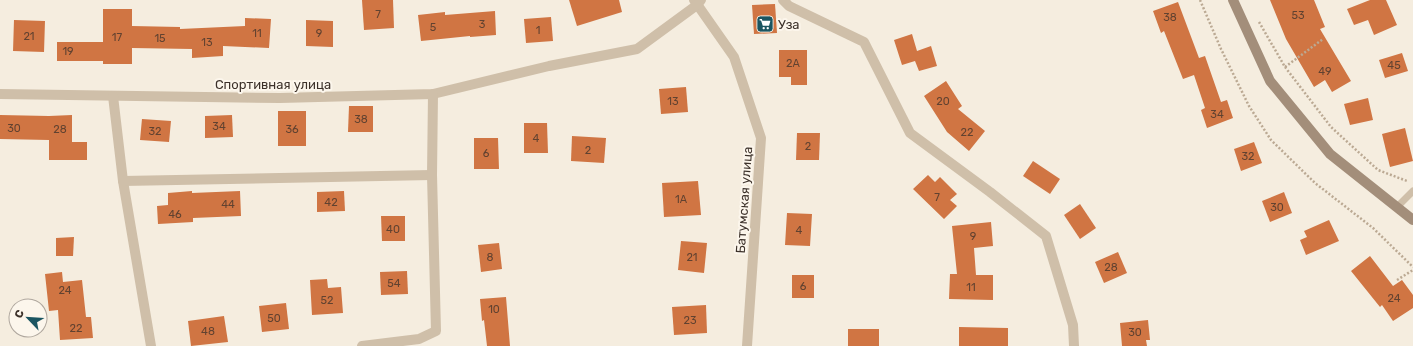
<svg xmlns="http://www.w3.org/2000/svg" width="1413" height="346" font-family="Rubik,sans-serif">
<rect width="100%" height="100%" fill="#f5eddf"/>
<g fill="#d07543">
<polygon points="362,0 393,0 394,28 364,30"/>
<polygon points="569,0 619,0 622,12 577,26"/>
<polygon points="1270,0 1314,0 1325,27 1320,29 1351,81 1332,92 1325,80 1314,87 1286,39"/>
<polygon points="1370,0 1386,0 1397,25 1374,35 1368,20 1354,25 1347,9"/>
<polygon points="1178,2 1199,58 1205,56 1221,102 1227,100 1233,118 1207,128 1201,110 1205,108 1194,75 1183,79 1164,31 1161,33 1153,11"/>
<polygon points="775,4 777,33 754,34 752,5"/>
<polygon points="103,9 132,9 132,26 180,27 180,29 245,26 245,18 271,19 269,48 223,46 223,56 192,58 192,49 132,48 132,64 103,64 103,61 57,61 57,42 103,42"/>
<polygon points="495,11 496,35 470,37 470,36 421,41 418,15 445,12 445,15"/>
<polygon points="551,17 553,41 526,43 524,19"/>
<polygon points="14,20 45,21 44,52 13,51"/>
<polygon points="306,20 333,21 333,47 306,46"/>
<polygon points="912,34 917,51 931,46 937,66 919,71 915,61 902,65 894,40"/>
<polygon points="779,50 807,50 807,85 791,85 791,77 779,77"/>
<polygon points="1402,53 1408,71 1385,78 1379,60"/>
<polygon points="946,81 962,106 958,109 985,131 969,151 947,132 924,96"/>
<polygon points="686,87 688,112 661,114 659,89"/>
<polygon points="1368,98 1373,120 1350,125 1344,104"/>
<polygon points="349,106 373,106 373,132 348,132"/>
<rect x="278" y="111" width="28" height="35"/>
<polygon points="0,115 49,116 72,115 72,142 87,142 87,160 49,160 49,140 0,139"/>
<polygon points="232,115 233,137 205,138 205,116"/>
<polygon points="142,119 171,121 169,142 140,140"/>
<polygon points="524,123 547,123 548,153 524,153"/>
<polygon points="1405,128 1413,161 1390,167 1382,134"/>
<polygon points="797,133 820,133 819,160 796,160"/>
<polygon points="572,136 606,138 604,163 571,161"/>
<polygon points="474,138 498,138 499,169 474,169"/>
<polygon points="1254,142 1262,163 1241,171 1234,149"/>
<polygon points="1033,161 1060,179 1050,194 1023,176"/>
<polygon points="928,175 935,182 940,177 957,194 950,200 957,206 944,219 913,189"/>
<polygon points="698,181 701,215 664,217 662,183"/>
<polygon points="192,191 192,193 240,191 241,216 193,218 193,222 158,224 157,206 168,205 168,193"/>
<polygon points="344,191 345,211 317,212 317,192"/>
<polygon points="1284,192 1292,213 1270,222 1262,201"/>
<polygon points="1080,204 1096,228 1080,239 1064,215"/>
<polygon points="787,213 812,214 810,246 785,245"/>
<polygon points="381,216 405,216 405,241 382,241"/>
<polygon points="1329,220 1339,241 1306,255 1300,240 1307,237 1304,231"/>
<polygon points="991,222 993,246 974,248 976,275 993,275 993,300 949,299 950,274 957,274 952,226"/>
<polygon points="74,237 73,256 56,256 56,238"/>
<polygon points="681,241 707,243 704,273 678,270"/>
<polygon points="499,243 502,269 481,272 478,245"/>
<polygon points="1118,252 1127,273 1104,283 1095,262"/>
<polygon points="1370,256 1393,286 1402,280 1413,295 1413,308 1393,321 1382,305 1380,307 1351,271"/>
<polygon points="407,271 408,294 381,295 380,272"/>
<polygon points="62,272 63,282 82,280 86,317 91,317 93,338 60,340 58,310 49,311 45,274"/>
<rect x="792" y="275" width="22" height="23"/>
<polygon points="327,279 328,288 341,287 343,313 312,315 310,280"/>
<polygon points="506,297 510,346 487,346 484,320 482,321 480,299"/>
<polygon points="286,303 289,329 262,332 259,306"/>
<polygon points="706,305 707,333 674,335 672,307"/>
<polygon points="224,316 228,342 191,346 188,321"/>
<polygon points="1148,320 1150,340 1146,340 1147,346 1122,346 1120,323"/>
<polygon points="959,327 1008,328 1008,346 959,346"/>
<rect x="848" y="329" width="31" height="17"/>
</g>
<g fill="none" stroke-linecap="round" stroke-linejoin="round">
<g stroke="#bba993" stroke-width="2.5" stroke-dasharray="2 2" stroke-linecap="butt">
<polyline points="1200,0 1221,49 1249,106 1271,140 1315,183 1373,228 1413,267"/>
<polyline points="1259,22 1285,67 1331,127 1378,170 1407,181"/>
<polyline points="1285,67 1323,39"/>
<polyline points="1397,280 1413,270"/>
</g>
<polyline stroke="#cfbfa9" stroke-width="7" points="1397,207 1413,191"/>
<g stroke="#cfbfa9" stroke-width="10">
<polyline points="694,0 734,57 761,138 747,346"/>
<polyline points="783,0 789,6 864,42 910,133 990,192 1046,236 1073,325 1074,346"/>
<polyline points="0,94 280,98 433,94 549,66 637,49 697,5 701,0"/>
<polyline points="113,96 123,181 151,346"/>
<polyline points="123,181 432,175"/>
<polyline points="362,346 419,339 436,331 432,175 433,94"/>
</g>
<polyline stroke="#a38e7a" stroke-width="10" points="1233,0 1270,81 1330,154 1413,220"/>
</g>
<defs>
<g id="supermarket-square" transform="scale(0.9)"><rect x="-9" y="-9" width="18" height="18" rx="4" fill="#1b5561" stroke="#fcf6ec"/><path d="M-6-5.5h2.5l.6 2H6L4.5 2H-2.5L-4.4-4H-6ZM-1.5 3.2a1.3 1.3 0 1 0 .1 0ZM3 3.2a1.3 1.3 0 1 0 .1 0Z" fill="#fff"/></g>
</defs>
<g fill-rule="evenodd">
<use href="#supermarket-square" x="765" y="24"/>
</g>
<g text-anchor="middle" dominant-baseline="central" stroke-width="4" stroke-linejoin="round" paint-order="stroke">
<g font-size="11" fill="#614230">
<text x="378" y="14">7</text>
<text x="1298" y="15">53</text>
<text x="1170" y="17">38</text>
<text x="482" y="24">3</text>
<text x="433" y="27">5</text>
<text x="538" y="30">1</text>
<text x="257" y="33">11</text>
<text x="319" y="33">9</text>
<text x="29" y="36">21</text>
<text x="117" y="37">17</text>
<text x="160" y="38">15</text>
<text x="207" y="42">13</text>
<text x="68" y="51">19</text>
<text x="793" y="63">2А</text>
<text x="1394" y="65">45</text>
<text x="1325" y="71">49</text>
<text x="673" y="101">13</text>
<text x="943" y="101">20</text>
<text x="1217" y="114">34</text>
<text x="361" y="119">38</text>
<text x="219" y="126">34</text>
<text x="14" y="128">30</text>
<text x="60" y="129">28</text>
<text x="292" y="129">36</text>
<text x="155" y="131">32</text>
<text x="967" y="132">22</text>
<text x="536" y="138">4</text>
<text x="808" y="146">2</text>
<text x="588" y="150">2</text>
<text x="486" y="153">6</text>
<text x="1248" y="156">32</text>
<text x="937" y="197">7</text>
<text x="681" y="199">1А</text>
<text x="331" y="202">42</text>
<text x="228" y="204">44</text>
<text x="1277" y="207">30</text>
<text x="175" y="214">46</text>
<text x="393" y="229">40</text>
<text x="799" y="230">4</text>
<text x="973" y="236">9</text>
<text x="490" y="257">8</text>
<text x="692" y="257">21</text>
<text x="1111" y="267">28</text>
<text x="394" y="283">54</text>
<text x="803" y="286">6</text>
<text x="971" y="287">11</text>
<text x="65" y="290">24</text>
<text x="1394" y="298">24</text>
<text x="327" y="300">52</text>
<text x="494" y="309">10</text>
<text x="274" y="318">50</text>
<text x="690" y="320">23</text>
<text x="76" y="328">22</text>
<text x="208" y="331">48</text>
<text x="1135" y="332">30</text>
</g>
<g font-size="13" fill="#3c312a" stroke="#fcf6ec" text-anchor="start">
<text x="778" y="24">Уза</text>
</g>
<g font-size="13" fill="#3c312a" stroke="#fcf6ec">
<text x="273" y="84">Спортивная улица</text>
<text transform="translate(744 200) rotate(-86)">Батумская улица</text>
</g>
</g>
<g transform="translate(28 318) rotate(295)"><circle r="19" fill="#fcf6ec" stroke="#afa79e"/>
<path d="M0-3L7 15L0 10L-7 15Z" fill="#1b5561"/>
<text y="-6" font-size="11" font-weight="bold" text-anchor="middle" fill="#3c312a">С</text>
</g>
</svg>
